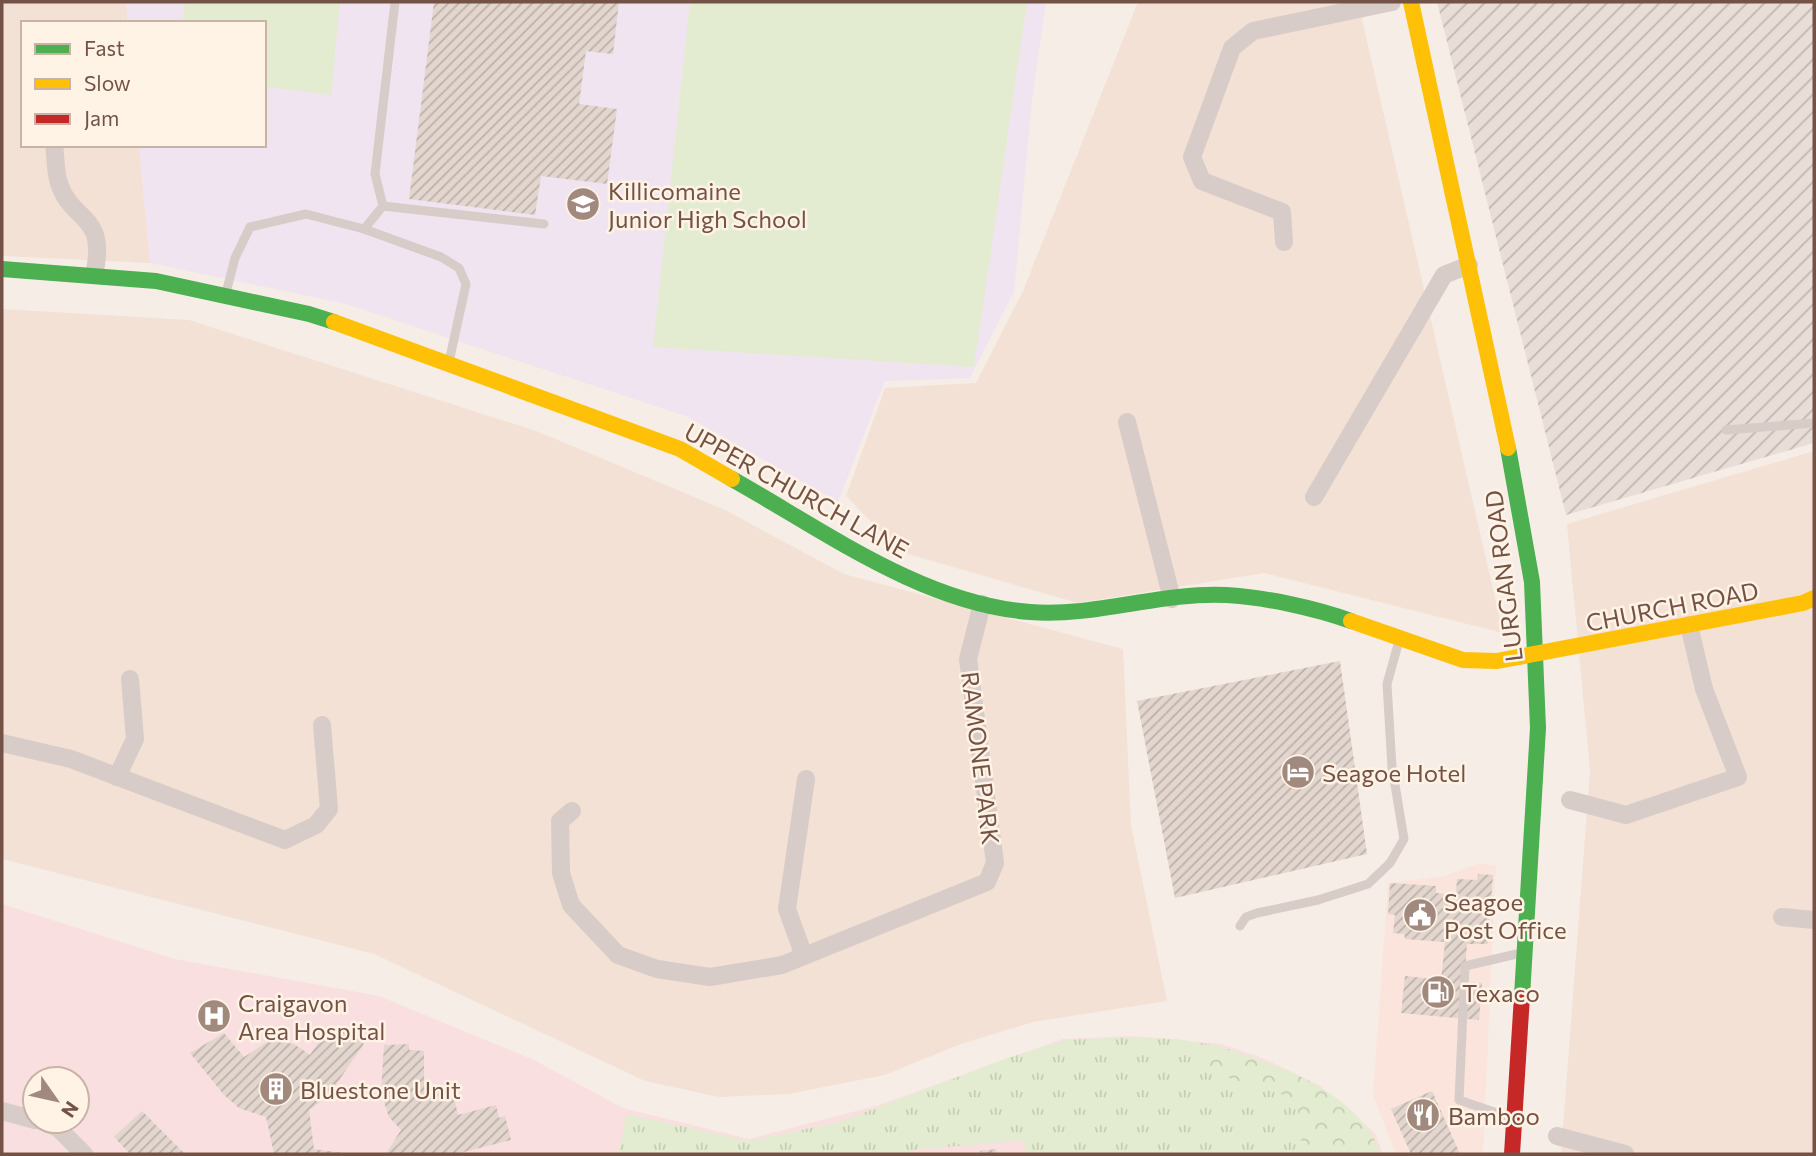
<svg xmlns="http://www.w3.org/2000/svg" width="1816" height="1156" font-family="Commissioner,sans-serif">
<defs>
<pattern id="industrial-furrows" width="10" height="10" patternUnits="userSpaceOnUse" patternTransform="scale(1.75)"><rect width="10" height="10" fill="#e9ded7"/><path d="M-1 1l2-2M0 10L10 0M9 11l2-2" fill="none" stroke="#c1b7b0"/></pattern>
<pattern id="grass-tufts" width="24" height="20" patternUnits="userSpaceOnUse" patternTransform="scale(1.75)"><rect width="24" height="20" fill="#e3ecd0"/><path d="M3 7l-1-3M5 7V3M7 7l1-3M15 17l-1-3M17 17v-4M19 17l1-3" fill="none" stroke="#c6ccb4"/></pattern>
<pattern id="forest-crowns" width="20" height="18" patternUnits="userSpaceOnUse" patternTransform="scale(1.75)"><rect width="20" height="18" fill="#e3ecd0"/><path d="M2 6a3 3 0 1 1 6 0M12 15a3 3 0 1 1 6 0" fill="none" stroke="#c6ccb4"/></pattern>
<pattern id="building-hatch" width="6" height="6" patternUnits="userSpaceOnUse" patternTransform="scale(1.75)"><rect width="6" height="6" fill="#e3d6ce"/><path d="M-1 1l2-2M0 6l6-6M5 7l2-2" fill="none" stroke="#bdb0a9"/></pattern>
</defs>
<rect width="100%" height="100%" fill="#f6eee6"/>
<g fill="#f2e1d4">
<polygon points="2,2 126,2 128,23 23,23 23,145 139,145 150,263 2,256"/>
<polygon points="1138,2 1358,2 1503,633 1264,573 1078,603 901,552 846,496 885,388 976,383 1023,291"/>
<polygon points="2,309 189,320 539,432 725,510 844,574 1123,649 1131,825 1167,1001 1033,1022 958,1045 885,1075 789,1094 719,1097 645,1081 374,954 2,859"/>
<polygon points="1814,451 1814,1154 1561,1154 1590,771 1567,524"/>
</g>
<polygon fill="#fae4db" points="1477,864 1496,865 1483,1154 1396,1154 1373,1095 1388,883 1444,876"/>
<polygon fill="url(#industrial-furrows)" points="1437,2 1814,2 1814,443 1566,515"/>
<polygon fill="#f0e4f0" points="126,2 1046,2 1032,100 1014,292 970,378 885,381 838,502 688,417 346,304 150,263 139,145 264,145 264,23 128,23"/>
<path fill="#f9dfe0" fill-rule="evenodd" d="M2 904 175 959 379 996 534 1060 623 1108 749 1139 879 1105 1063 1039 1133 1036 1222 1044 1265 1059 1319 1085 1375 1133 1383 1154H2ZM35 1079H77V1121H35Z"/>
<polygon fill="url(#grass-tufts)" points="1125,1037 1177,1039 1219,1046 1204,1052 1213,1073 1293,1098 1302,1136 1298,1154 1026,1154 1024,1140 913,1150 912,1154 618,1154 627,1114 749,1141 839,1122 1007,1058 1066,1040"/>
<path fill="url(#forest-crowns)" d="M1219 1046C1278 1065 1358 1091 1381 1154H1298L1302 1136 1293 1098 1213 1073 1203 1062 1204 1051Z"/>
<g fill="#e3ecd0">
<polygon points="185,2 340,2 331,95 264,87 264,23 183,23"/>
<polygon points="690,2 1027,2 974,367 653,347"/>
</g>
<g fill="url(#building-hatch)">
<polygon points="434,2 619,2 613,54 586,51 579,104 617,109 607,184 541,176 535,215 409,199"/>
<polygon points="1340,661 1367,854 1175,898 1137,701"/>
<polygon points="1478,874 1493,875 1488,944 1467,944 1464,982 1482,983 1479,1020 1401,1013 1405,976 1441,980 1445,942 1405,939 1404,934 1393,933 1395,915 1388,914 1390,883 1436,886 1436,893 1456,895 1457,879 1477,880"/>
<polygon points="329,1026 340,1034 344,1029 364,1044 328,1096 309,1110 314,1149 350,1154 274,1154 266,1117 239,1108 224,1095 190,1053 224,1033 244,1057 267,1042 275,1041 294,1044 310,1055"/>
<polygon points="409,1044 409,1050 424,1051 424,1087 436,1086 447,1091 455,1102 458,1115 496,1105 499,1118 505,1116 511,1140 456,1154 386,1154 401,1130 389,1117 381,1093 384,1045"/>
<polygon points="1432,1091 1460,1154 1411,1154 1391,1109"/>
<polygon points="142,1111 185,1154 130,1154 114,1137"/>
<polygon points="996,1149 997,1154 980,1154 980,1151"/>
</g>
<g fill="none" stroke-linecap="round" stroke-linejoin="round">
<g stroke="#d8ccc8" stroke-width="9">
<polyline points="383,206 544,224"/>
<polyline points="364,229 383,206 375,174 395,2"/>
<polyline points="226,293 235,258 250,227 306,214 364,229 441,257 459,268 466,284 449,362"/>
<polyline points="1726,430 1814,423"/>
<polyline points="1240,926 1246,917 1257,913 1318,900 1368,884 1390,863 1404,839 1392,767 1387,684 1399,641"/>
<polyline points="1509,1117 1459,1100 1465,966 1521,953"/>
</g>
<g stroke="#d8ccc8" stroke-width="18">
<path d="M54 145C56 157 55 172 59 183 72 224 108 212 94 275"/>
<polyline points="1284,242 1282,212 1202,181 1192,157 1232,48 1253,31 1392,2"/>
<polyline points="1127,422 1172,599"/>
<polyline points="1314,497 1444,275 1469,265"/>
<polyline points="2,743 71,759 285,840 316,825 329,809 322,725"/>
<polyline points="117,777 135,739 130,679"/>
<polyline points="1570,800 1626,815 1738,777 1704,689 1689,625"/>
<polyline points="572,811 560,821 561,873 571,905 618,955 657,969 710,977 782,965 987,882 995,863 968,659 982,604"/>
<polyline points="1782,917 1814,920"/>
<polyline points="804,956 787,909 806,779"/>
<polyline points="2,1111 35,1120"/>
<polyline points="41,1121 58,1128 84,1154"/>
<polyline points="1557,1136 1625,1154"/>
</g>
<g stroke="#4caf50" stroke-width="16">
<polyline points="2,269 156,281 309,314 334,322"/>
<polyline points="1508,448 1532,582 1538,728 1522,996"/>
<path d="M732 479C823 530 923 604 1030 612 1097 617 1160 592 1226 595 1264 597 1315 608 1351 621"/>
</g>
<g stroke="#ffc107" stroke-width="16">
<polyline points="1411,2 1508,448"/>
<polyline points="334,322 680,449 732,479"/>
<polyline points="1351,621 1463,660 1497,661 1803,603 1814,598"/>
</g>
<polyline stroke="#c62828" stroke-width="16" points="1512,1154 1522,996"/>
</g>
<defs>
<g id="school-disc" transform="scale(1.75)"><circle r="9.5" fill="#a2897e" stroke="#fff3e6"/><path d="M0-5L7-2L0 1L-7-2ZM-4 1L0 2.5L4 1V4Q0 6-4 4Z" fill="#fff"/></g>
<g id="hotel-disc" transform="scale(1.75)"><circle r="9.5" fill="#a2897e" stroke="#fff3e6"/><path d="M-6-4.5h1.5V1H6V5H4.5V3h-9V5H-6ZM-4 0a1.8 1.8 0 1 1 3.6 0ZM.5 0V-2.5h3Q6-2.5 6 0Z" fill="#fff"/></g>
<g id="civic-disc" transform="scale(1.75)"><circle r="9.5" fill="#a2897e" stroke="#fff3e6"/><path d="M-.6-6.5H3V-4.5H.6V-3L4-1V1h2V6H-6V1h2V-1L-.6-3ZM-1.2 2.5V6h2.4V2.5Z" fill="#fff"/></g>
<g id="fuel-disc" transform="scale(1.75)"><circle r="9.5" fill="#a2897e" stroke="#fff3e6"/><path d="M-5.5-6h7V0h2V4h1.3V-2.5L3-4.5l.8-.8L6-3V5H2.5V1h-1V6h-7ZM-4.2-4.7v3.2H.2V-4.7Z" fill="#fff"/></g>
<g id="hospital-disc" transform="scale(1.75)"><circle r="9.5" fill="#a2897e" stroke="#fff3e6"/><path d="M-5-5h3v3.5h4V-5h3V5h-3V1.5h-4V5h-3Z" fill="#fff"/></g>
<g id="building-disc" transform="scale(1.75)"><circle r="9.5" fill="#a2897e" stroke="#fff3e6"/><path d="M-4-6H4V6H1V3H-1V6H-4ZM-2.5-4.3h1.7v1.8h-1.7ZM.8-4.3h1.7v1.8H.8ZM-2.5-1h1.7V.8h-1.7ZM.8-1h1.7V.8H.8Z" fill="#fff"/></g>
<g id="restaurant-disc" transform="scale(1.75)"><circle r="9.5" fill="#a2897e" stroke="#fff3e6"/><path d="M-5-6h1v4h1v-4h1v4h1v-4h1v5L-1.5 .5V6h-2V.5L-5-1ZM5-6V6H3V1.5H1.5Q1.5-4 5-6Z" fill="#fff"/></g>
</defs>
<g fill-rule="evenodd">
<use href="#school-disc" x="583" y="204"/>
<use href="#hotel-disc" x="1298" y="772"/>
<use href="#civic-disc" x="1420" y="915"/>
<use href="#fuel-disc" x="1438" y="992"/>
<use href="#hospital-disc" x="214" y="1016"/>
<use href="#building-disc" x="276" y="1089"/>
<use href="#restaurant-disc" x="1423" y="1115"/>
</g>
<g text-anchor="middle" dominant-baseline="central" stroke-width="5" stroke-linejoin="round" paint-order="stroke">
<g font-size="24" fill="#755246" stroke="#fff3e6" text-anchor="start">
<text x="608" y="190">Killicomaine<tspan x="608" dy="28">Junior High School</tspan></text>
<text x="1322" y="772">Seagoe Hotel</text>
<text x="1444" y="901">Seagoe<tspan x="1444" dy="28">Post Office</tspan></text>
<text x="1462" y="992">Texaco</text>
<text x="238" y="1002">Craigavon<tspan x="238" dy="28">Area Hospital</tspan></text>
<text x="300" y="1089">Bluestone Unit</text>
<text x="1448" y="1115">Bamboo</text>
</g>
<g font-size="24" fill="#755246" stroke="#fff3e6">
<text transform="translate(797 490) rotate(29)">UPPER CHURCH LANE</text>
<text transform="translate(1503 576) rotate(-97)">LURGAN ROAD</text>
<text transform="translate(1672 606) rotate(-11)">CHURCH ROAD</text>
<text transform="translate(981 758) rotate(83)">RAMONE PARK</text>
</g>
</g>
<rect width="1816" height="1156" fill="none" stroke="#755246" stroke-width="7"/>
<rect x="21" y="21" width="245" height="126" fill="#fff3e6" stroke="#c8b3a6" stroke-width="2"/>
<rect x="35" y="44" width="35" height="10" fill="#4caf50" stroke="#c8b3a6" stroke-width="2"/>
<text x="84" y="56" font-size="21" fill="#755246">Fast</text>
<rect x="35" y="79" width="35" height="10" fill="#ffc107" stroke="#c8b3a6" stroke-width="2"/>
<text x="84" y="91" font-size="21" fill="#755246">Slow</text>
<rect x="35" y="114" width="35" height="10" fill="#c62828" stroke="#c8b3a6" stroke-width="2"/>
<text x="84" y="126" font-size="21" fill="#755246">Jam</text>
<g transform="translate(56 1100) rotate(124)"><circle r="33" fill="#fff3e6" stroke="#c8b3a6" stroke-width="2"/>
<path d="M0-5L12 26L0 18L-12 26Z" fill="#a2897e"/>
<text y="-10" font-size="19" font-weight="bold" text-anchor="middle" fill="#755246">N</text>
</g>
</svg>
